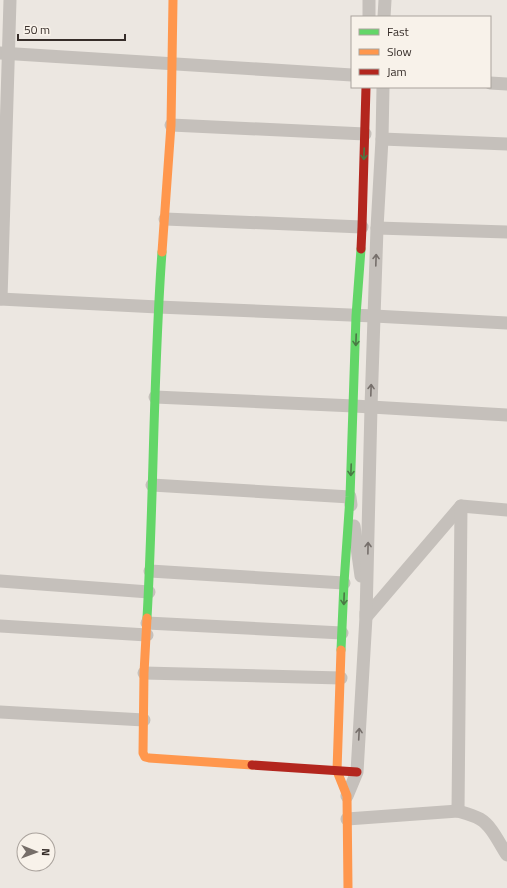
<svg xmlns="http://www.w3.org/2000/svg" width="507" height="888" font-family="'Titillium Web',sans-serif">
<rect width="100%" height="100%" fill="#ece7e1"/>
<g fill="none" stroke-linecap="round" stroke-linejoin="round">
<g stroke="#c5c0bb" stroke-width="13">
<polyline points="369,17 369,0"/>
<polyline points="384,17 385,0"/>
<polyline points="0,53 352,75"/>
<polyline points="490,83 507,84"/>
<polyline points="171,125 365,134"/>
<polyline points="382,139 507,144"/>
<polyline points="165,219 362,227"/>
<polyline points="377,228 507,232"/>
<polyline points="0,299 158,307 374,316 507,323"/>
<polyline points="1,299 10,0"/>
<polyline points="155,397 354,406 507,415"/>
<polyline points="152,485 350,497 351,505"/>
<polyline points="354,526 361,576"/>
<polyline points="150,571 344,583"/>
<polyline points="0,581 149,592"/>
<polyline points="366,613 366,617 461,506 507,510"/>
<polyline points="147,623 342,633"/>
<polyline points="0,626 147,635"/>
<polyline points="144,673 341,678"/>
<polyline points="0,712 144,720"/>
<polyline points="347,796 357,772 366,617 371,407 377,228 382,139 383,87"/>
<polyline points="458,811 461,506"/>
<path d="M347 819 458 811C465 813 473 815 480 819 492 826 499 843 507 855"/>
</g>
<g stroke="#63d668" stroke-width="9">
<path d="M147 618C154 496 153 374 162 252"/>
<polyline points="341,650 344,583 350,497 356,316 361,249"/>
</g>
<g stroke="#ff974d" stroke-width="9">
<polyline points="162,252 171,125 173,0"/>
<polyline points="147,618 144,673 143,753 145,757 149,758 252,765"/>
<polyline points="341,650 337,771 347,796 348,888"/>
</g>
<g stroke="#b3261e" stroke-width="9">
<polyline points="361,249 362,227 366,87"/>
<polyline points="252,765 357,772"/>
</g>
</g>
<defs><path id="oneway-shaft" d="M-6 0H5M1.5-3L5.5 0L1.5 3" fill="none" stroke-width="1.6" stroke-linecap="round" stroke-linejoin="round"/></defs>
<g stroke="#4a7945">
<use href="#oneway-shaft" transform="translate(364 154) rotate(92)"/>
<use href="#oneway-shaft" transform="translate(356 340) rotate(92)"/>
<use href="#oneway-shaft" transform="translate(351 470) rotate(92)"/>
<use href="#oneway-shaft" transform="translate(344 599) rotate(92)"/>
</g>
<g stroke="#766f6b">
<use href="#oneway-shaft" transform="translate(376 260) rotate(-88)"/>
<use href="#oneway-shaft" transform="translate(371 390) rotate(-88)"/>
<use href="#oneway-shaft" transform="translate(368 548) rotate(-89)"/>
<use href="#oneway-shaft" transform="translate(359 734) rotate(-87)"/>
</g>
<rect x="351" y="16" width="140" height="72" fill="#f8f2ea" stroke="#aaa39d"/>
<rect x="359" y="29" width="20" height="6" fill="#63d668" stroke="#aaa39d"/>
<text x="387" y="36" font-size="12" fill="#362d29">Fast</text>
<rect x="359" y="49" width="20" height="6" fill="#ff974d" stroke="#aaa39d"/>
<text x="387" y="56" font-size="12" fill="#362d29">Slow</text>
<rect x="359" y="69" width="20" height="6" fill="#b3261e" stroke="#aaa39d"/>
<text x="387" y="76" font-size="12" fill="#362d29">Jam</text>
<g transform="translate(36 852) rotate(91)"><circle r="19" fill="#f8f2ea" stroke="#aaa39d"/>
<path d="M0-3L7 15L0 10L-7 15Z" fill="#766e69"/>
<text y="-6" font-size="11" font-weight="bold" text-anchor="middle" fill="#362d29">N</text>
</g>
<path d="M18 34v6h107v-6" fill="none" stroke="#362d29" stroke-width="2"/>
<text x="24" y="34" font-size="12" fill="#362d29" stroke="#f8f2ea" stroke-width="3" paint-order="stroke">50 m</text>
</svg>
